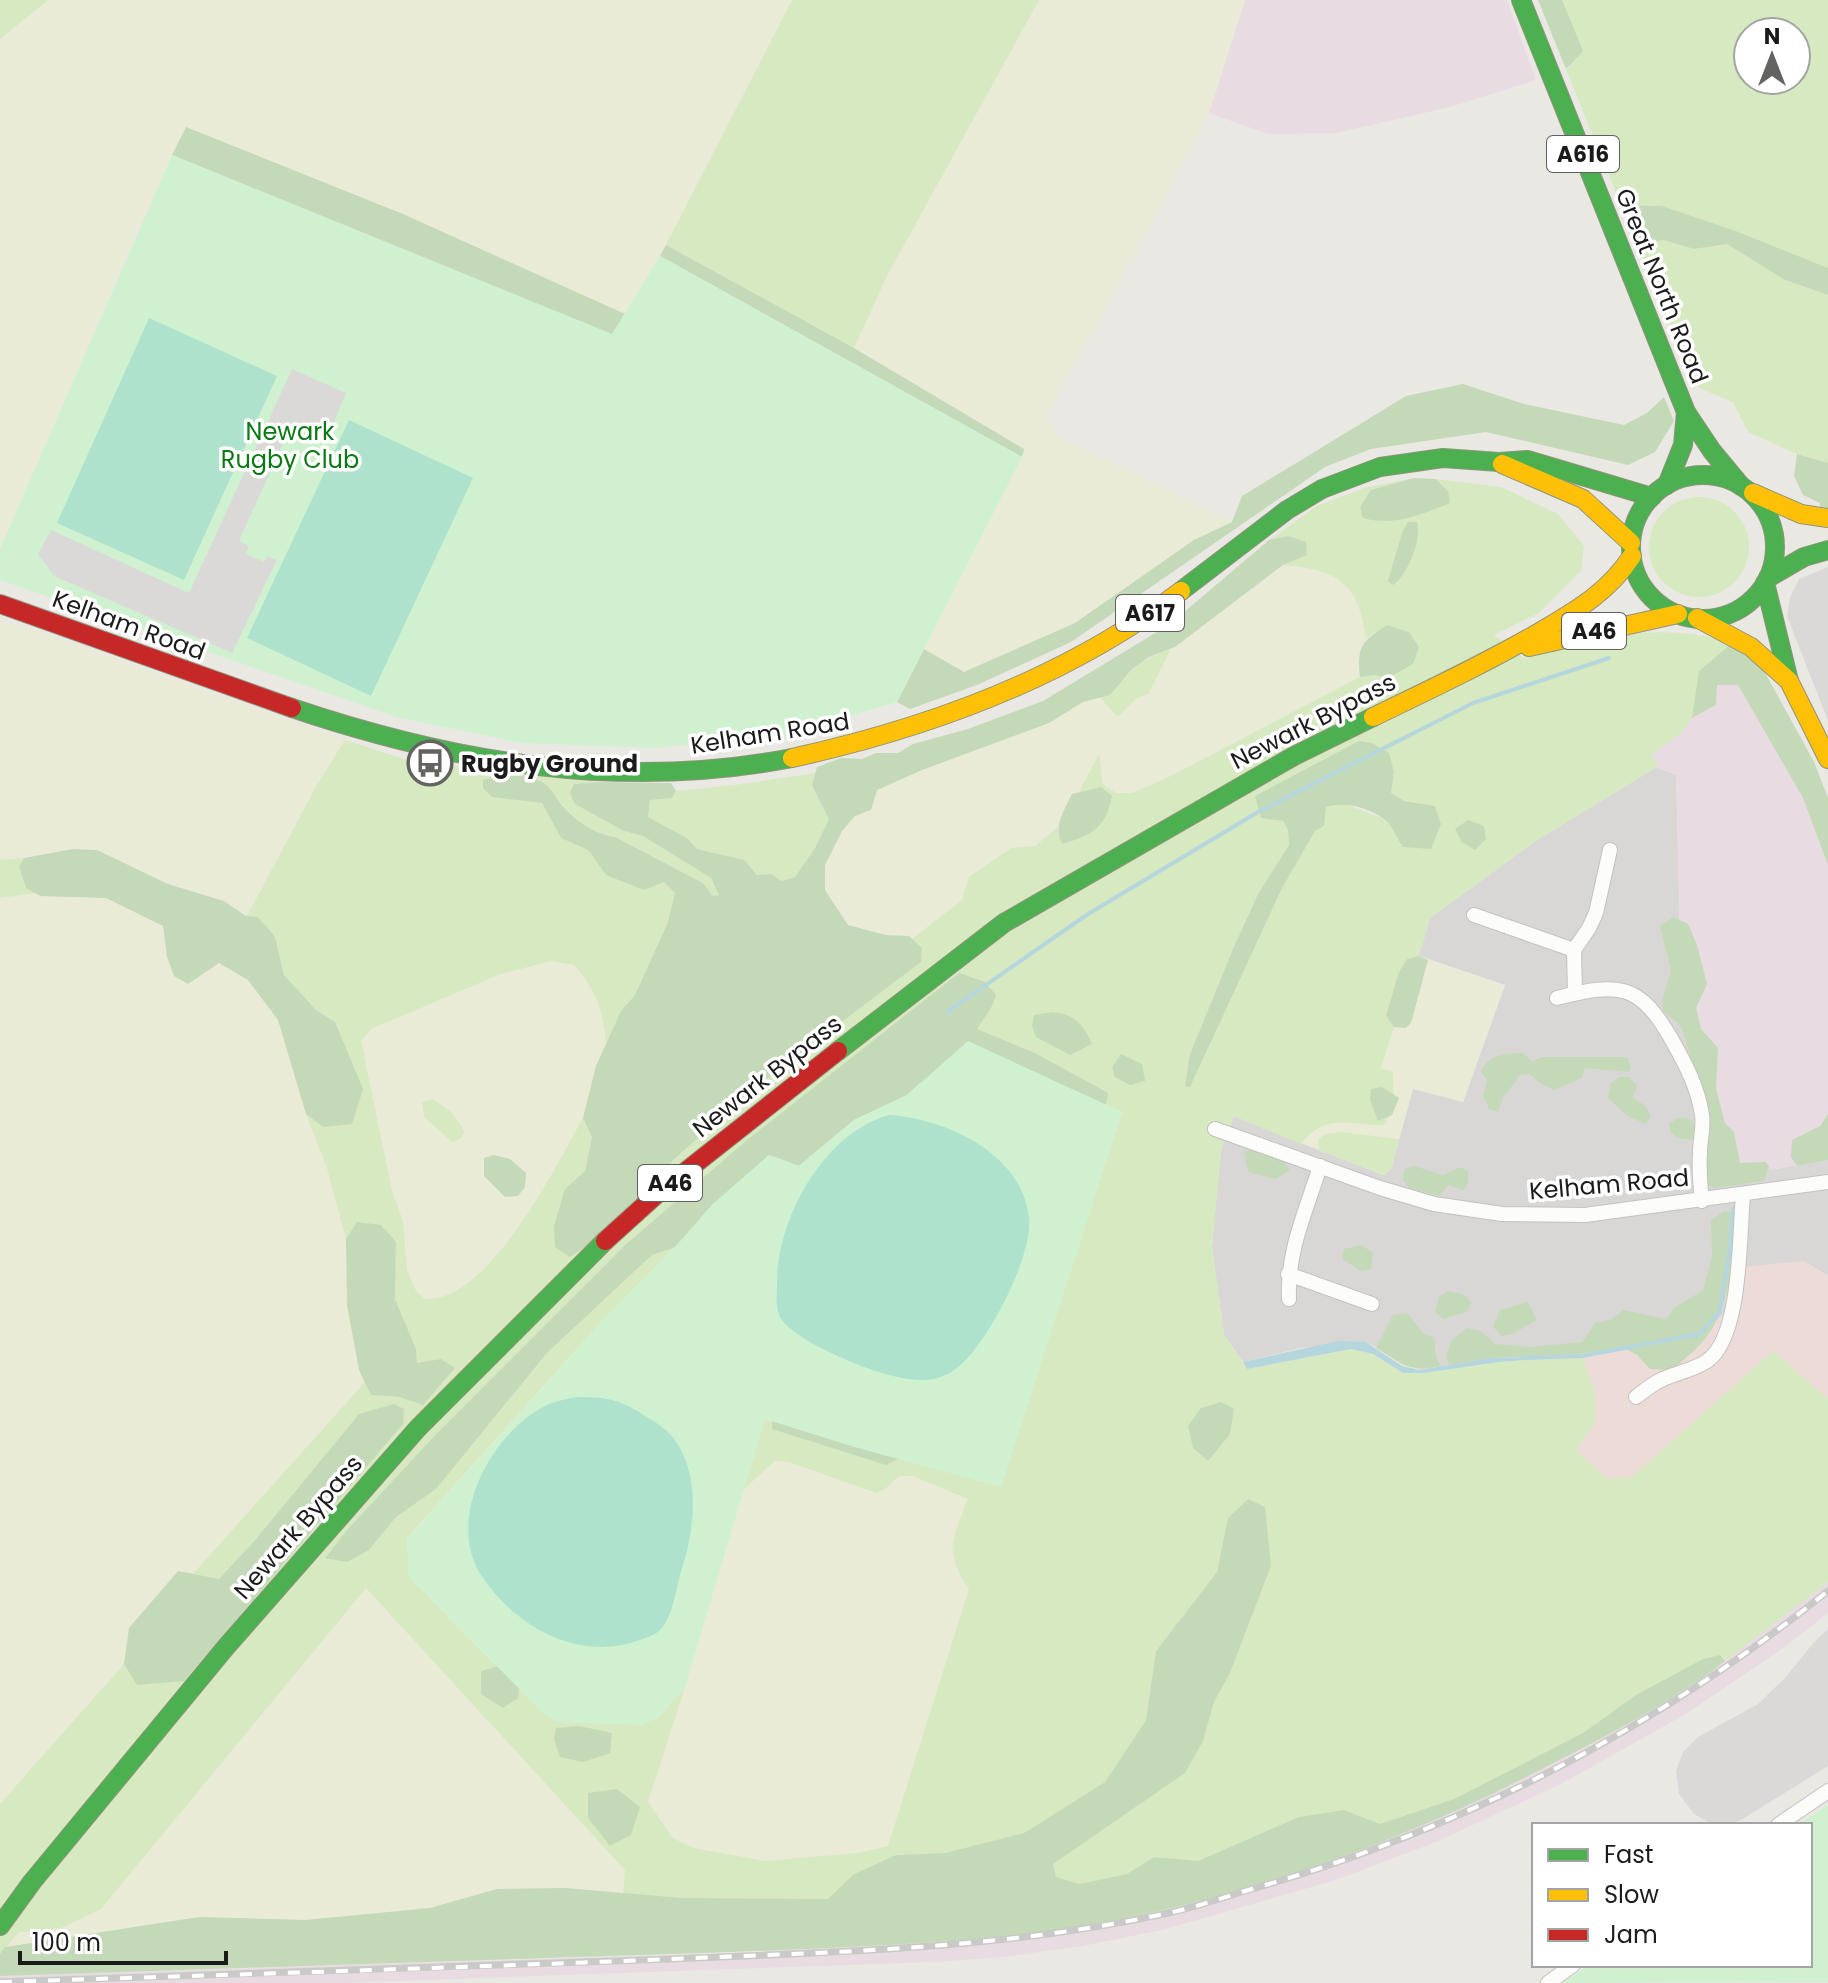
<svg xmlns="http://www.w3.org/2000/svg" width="1828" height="1983" font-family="Poppins,sans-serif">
<rect width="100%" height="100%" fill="#eae8e3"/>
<polygon fill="#d9d7d5" points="1657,767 1676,775 1680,931 1712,1115 1717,1179 1828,1160 1828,1276 1804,1261 1724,1314 1699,1334 1582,1356 1489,1358 1420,1370 1366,1342 1301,1348 1243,1362 1224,1335 1212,1247 1221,1150 1234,1116 1384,1175 1391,1169 1413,1088 1463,1102 1505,985 1419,956 1430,918 1537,840"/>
<polygon fill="#eddbd8" points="1804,1261 1828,1276 1828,1399 1773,1351 1632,1477 1607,1479 1576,1450 1595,1422 1595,1392 1582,1356 1699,1334 1724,1314 1730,1268"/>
<g fill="#e8dce2">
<polygon points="1245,0 1507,0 1536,80 1450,107 1337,133 1268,134 1209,113"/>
<polygon points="1731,644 1814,762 1828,798 1828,1160 1716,1179 1712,1115 1680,931 1676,775 1657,767 1657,763 1651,755 1682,732 1692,718 1696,699"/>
<polygon points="1828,1582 1828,1613 1785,1647 1686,1714 1561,1784 1436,1842 1336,1880 1162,1930 1083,1946 1004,1957 934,1962 341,1983 0,1983 0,1976 732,1953 935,1943 1030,1934 1185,1904 1263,1883 1375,1845 1715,1668"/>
</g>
<g fill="#eaebd6">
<polygon points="48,0 792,0 660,256 625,314 402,214 186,127 141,221 0,549 0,39"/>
<polygon points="1039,0 1245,0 1209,113 1107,307 1046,414 1055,434 1232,522 1194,540 1075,623 964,672 924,649 1024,449 854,348 887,276"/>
<polygon points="1283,565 1335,574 1351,590 1364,624 1366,638 1358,653 1360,677 1169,777 1132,793 1116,793 1103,784 1099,755 1079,792 1072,794 1058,827 1035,846 1011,849 962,900 912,939 909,936 886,935 848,925 825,890 825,865 842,831 855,816 871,810 877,790 922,770 1049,723 1083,702 1100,697 1119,717 1136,699 1149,692 1171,649"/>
<polygon points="0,621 37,631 345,740 318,783 247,916 224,901 73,849 0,860"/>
<polygon points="35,893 40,896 106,898 163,926 167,957 188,984 219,963 248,980 278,1020 306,1114 327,1168 346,1239 347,1305 359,1370 365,1382 192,1575 177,1571 129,1628 124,1664 0,1804 0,898"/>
<polygon points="1419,956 1505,985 1463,1102 1413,1089 1391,1169 1384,1175 1290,1139 1376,1083"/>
<polygon points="551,961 574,964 591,984 603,1013 606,1044 596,1066 583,1118 540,1195 490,1264 460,1291 439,1300 425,1300 416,1291 407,1270 403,1221 392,1191 361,1041 370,1029 501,974"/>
<polygon points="774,1461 789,1462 885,1489 899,1476 913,1476 968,1499 951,1546 956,1571 969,1589 888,1846 858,1853 766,1861 693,1848 673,1838 648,1803 744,1489"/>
<polygon points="366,1588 625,1870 623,1894 565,1888 497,1889 430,1908 305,1920 199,1917 5,1947 19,1932 61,1928 101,1909"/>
</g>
<g fill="#d6e9c0" fill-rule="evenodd">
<polygon points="0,0 48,0 0,39"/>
<polygon points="792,0 1039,0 887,276 854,348 666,245"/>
<path d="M1562 0H1828V268L1736 231 1662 206 1621 205 1566 69 1570 66ZM1748 32H1796V80H1748Z"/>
<polygon points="1663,240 1694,249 1727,244 1785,280 1828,295 1828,463 1797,454 1748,432 1733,402 1699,388 1637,246"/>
<path d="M1414 478 1371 490 1448 491 1436 479 1501 487 1558 514 1584 546 1581 571 1539 613 1494 635 1524 658C1589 639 1664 619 1731 644L1696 699 1692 718 1682 732 1651 755 1658 763 1657 767 1537 840 1430 918 1419 956 1407 959 1386 1015 1394 1027 1381 1068 1393 1072C1393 1091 1396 1109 1384 1125 1349 1126 1327 1111 1301 1144L1234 1116 1221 1150 1212 1247 1224 1335 1247 1369 1351 1349 1373 1354 1403 1373H1424L1499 1362 1582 1356 1595 1392V1422L1576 1450 1607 1479 1632 1477 1773 1351 1828 1399V1582L1725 1661 1720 1655 1636 1695 1583 1733 1454 1799 1380 1824 1344 1810 1299 1817 1198 1861 1154 1857 1128 1874 1080 1884 1056 1877 1052 1864 1105 1826 1203 1741 1214 1702 1230 1673 1271 1566 1228 1518 1217 1572 1156 1651 1146 1720 1105 1782 1024 1833 945 1853 896 1855 854 1874 828 1899 682 1898 623 1894 625 1870 366 1588 101 1909 61 1928 19 1932 0 1954V1804L124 1664 137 1685 184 1680 353 1481 359 1414 256 1539 219 1579 192 1575 365 1382 372 1395 399 1397 423 1405 455 1368 441 1359 417 1363 416 1349 395 1299 396 1241 357 1222 346 1239 327 1168 306 1114 323 1127 335 1022 316 1010 284 975 275 937 247 916 318 783 345 740 429 767 437 764 599 782 624 831 643 836 711 878 720 894 713 896 703 883 615 837C584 833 563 807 545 783L492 797 542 803 561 838 588 850 606 875 664 882 675 893 668 922 635 995 621 1011 606 1044C603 1009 597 992 574 965L551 961 501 974 371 1029 361 1041 392 1191 403 1221 407 1270 416 1291 425 1299C488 1303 555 1168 583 1118L592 1137 585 1171 565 1189 663 1178 672 1161 752 1090 921 962 922 948 912 939 962 900 969 877 1011 848 1035 846 1058 827 1057 835 1101 787 1079 792 1099 754 1103 784 1116 793H1132L1169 777 1360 677 1376 675 1387 625 1366 638C1358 581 1337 570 1283 565L1307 555 1288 536 1269 540 1317 506 1364 488ZM1394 772 1391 793 1404 801 1435 806 1386 820 1341 802 1326 807 1282 888 1190 1086H1186L1190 1054 1233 949 1258 894 1289 845 1288 830 1283 821 1261 818ZM991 1008 976 1029 1035 1053 1107 1093 1106 1105 1122 1112 1001 1486 851 1446 765 1419 744 1489 775 1461 789 1462 876 1493 885 1489 899 1476H913L968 1499C953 1539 943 1550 969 1589L888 1846 858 1853 766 1861 693 1848 673 1838 648 1802 685 1687 658 1718 558 1722 542 1712 409 1577 407 1538 600 1323 675 1247 652 1255 547 1353 436 1489 396 1517 369 1550 325 1557 441 1429 624 1246 747 1140 853 1058Z"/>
<circle cx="1699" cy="547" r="50"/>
<path d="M1171 649 1149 693 1136 699 1118 717 1100 697C1116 693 1123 677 1135 667 1146 659 1158 654 1171 649Z"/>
<polygon points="816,773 812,787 829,819 815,848 795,877 780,881 772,874 757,875 719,854 697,849 687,838 648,817 650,800 672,798 676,791 735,785"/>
<polygon points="24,858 19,868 26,888 35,893 0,898 0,860"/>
<polygon points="433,1099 452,1113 465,1132 460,1139 452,1142 424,1117 422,1102"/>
<polygon points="1341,1132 1399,1139 1391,1169 1384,1175 1319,1150 1318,1140 1325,1134"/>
</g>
<g fill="#c4d9b8">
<polygon points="1538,0 1562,0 1583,51 1566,69"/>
<polygon points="186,127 403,214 625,314 570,424 599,329 172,155"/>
<polygon points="1621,205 1662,206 1736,231 1828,268 1828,295 1785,280 1727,244 1694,249 1663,240 1637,246"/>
<polygon points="666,245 854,348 1024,449 1022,457 660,256"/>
<polygon points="1463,384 1524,404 1624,425 1647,413 1664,397 1674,421 1655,452 1628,465 1486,432 1371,449 1325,467 1071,642 977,685 910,709 897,702 924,649 964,672 1075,623 1194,540 1232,522 1242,496 1406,396"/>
<polygon points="1797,454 1828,463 1828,508 1820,507 1820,503 1803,495 1794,476"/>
<path d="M1414 478 1436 479 1448 491 1450 503C1423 514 1392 527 1363 518L1360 507 1371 490Z"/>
<path d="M1408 522H1417C1422 539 1408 574 1393 585L1388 581 1402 533Z"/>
<path d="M1288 536 1306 542 1307 555 1283 565 1175 647 1149 657 1132 669 1110 695 1083 702 1049 723 922 770 877 790 871 810 855 816 842 831 825 865V890L848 925 886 935 909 936 922 948 921 962 752 1090 672 1161 664 1178 597 1239 570 1257 555 1247 554 1226 565 1189 585 1171 592 1137 583 1118 596 1066 621 1011 635 995 668 922 675 893 664 882 644 890 606 875 588 850 561 838 542 803 492 797 483 788V780C500 776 530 772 545 784 552 789 556 798 561 804 575 820 593 834 615 837L703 883 713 896 719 895 711 878 643 836 624 831 575 804 570 793 574 784 599 782 671 783 676 791 672 798 650 800 648 817 687 838 697 849 744 860 757 875 772 874 781 881 795 877 815 848 829 819 812 786 817 767 841 758 862 759 876 753H898L913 744 968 729 1043 701 1170 624 1269 540Z"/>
<path d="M1387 625 1409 632 1419 647 1413 664 1388 678 1376 675 1360 677C1357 646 1361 642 1387 625Z"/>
<polygon points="1731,644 1763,669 1814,762 1828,798 1828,865 1803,798 1738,685 1717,685 1716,705 1692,718 1699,671"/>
<path d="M1359 741 1372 743 1389 753 1394 772 1391 793 1404 801 1435 806 1441 824 1431 849 1403 847C1397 839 1392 824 1384 819 1368 807 1345 801 1326 807L1324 826 1315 831 1282 888 1190 1087 1185 1086 1190 1054 1233 949 1258 894 1289 845 1288 830 1283 821 1261 818 1255 796Z"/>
<path d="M1101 787 1112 796C1105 829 1092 835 1062 844 1053 826 1064 811 1072 794Z"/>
<polygon points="1468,820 1484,826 1486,839 1475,850 1462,842 1455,829"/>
<polygon points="73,849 97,850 168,884 224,901 246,916 258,917 275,937 284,975 316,1010 335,1022 363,1089 352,1124 323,1127 306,1114 278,1020 248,980 219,963 188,984 174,976 167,957 163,926 106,898 40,896 26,888 19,867 24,858"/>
<polygon points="1673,917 1688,924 1697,945 1707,984 1696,1008 1701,1029 1718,1048 1716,1089 1725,1123 1734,1132 1740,1163 1766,1162 1769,1167 1764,1181 1715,1188 1702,1183 1703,1158 1710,1133 1709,1116 1683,1032 1679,1024 1663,1011 1662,1001 1671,971 1660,926"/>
<polygon points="1419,956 1428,960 1411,1023 1406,1028 1394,1027 1386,1016 1399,972 1407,959"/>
<polygon points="959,973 985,982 996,995 991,1008 977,1029 1035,1053 1108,1093 1106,1105 1073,1090 920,1083 907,1095 854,1120 799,1166 769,1155 712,1205 676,1247 652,1255 547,1353 436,1489 396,1517 369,1550 347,1562 325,1558 348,1529 441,1429 624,1246 747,1140"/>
<path d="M1053 1012C1076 1015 1083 1024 1092 1044L1070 1055 1036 1037 1032 1026 1034 1015Z"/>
<path d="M1523 1053 1532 1061 1542 1057H1627L1631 1067 1629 1072 1585 1068 1582 1078 1554 1090 1540 1083 1529 1074 1520 1075 1503 1098 1498 1112 1489 1109 1483 1095 1487 1080 1481 1071C1490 1053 1505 1054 1523 1053Z"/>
<polygon points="1121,1054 1142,1064 1145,1081 1130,1085 1115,1077 1112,1067"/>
<polygon points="1619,1077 1629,1077 1637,1085 1633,1098 1646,1106 1651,1116 1646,1124 1627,1116 1608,1098 1611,1083"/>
<polygon points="1382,1087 1399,1098 1392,1115 1378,1121 1370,1100 1371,1089"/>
<polygon points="1828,1114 1828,1160 1797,1166 1791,1157 1792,1140 1820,1126"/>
<polygon points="1678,1118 1690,1118 1696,1127 1693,1140 1679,1138 1671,1133 1669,1124"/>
<polygon points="1257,1150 1283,1161 1290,1170 1276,1179 1248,1172 1244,1151"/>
<polygon points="494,1155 510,1159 526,1173 525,1187 518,1196 505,1197 484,1176 484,1158"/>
<polygon points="1414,1166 1443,1175 1460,1167 1468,1171 1468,1183 1463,1190 1448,1185 1440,1196 1409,1188 1403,1180 1404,1169"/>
<path d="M1723 1212H1736C1734 1262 1731 1322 1689 1355 1683 1360 1676 1368 1669 1369 1663 1370 1656 1369 1650 1369L1637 1355 1622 1347 1578 1354 1489 1358 1449 1365 1446 1355 1452 1340 1467 1328 1481 1331 1495 1344 1531 1347 1582 1342 1595 1323 1612 1319 1623 1310 1666 1319 1674 1308 1703 1290 1712 1256 1711 1220Z"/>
<polygon points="357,1222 381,1225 396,1242 395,1299 416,1349 417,1363 441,1359 455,1368 423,1405 399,1397 371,1395 359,1370 347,1305 346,1239"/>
<polygon points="1361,1245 1373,1253 1371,1269 1361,1271 1342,1259 1344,1249"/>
<polygon points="1448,1291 1463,1294 1471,1302 1468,1311 1444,1319 1435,1312 1439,1297"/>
<polygon points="1528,1302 1537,1320 1512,1334 1502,1336 1493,1327 1500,1310"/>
<path d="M1407 1313 1424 1334 1434 1337 1436 1356 1441 1366C1405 1372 1405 1365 1376 1348L1393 1315Z"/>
<polygon points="1221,1402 1234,1409 1230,1434 1208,1461 1193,1448 1188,1426 1201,1408"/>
<polygon points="394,1404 404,1409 403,1424 184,1681 137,1685 124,1664 129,1628 178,1571 219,1579 256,1539 359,1414"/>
<polygon points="772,1411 903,1456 886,1465 772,1429"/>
<path d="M1248 1499 1265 1507 1271 1566 1230 1673 1214 1702 1203 1741 1185 1773 1053 1864 1056 1877 1080 1884 1127 1874 1154 1857 1198 1861 1299 1817 1344 1810 1380 1824 1454 1799 1583 1733 1636 1695 1703 1659 1720 1655 1725 1661C1666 1707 1598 1740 1532 1774 1376 1854 1205 1911 1030 1934 971 1941 911 1944 851 1947 750 1952 648 1955 547 1958 364 1964 182 1970 0 1976V1954L5 1947 199 1917 305 1920 430 1908 497 1889 565 1888 682 1898 828 1899 854 1874 896 1855 945 1853 1024 1833 1105 1782 1146 1720 1156 1651 1217 1572 1228 1518Z"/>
<polygon points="503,1665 520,1678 518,1698 503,1708 481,1694 481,1671"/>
<polygon points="579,1726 612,1733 610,1753 583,1762 560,1757 554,1739 556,1728"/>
<polygon points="617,1789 640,1807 631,1835 610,1846 588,1818 588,1793"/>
</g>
<g fill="#d0f1d0">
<polygon points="172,155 612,334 660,256 1022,457 897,702 784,735 656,748 522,743 396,717 0,580 0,549"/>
<polygon points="968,1041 1122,1112 1001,1487 851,1446 765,1419 685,1687 658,1718 640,1725 558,1722 542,1712 409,1577 407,1539 600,1323 675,1247 712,1205 769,1155 799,1166 854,1120 907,1095"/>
<polygon points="1828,1805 1828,1982 1563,1983 1589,1965 1810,1965 1810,1825 1798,1825"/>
</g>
<g fill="#aee2cc">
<polygon points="149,318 277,376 184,580 57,523"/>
<polygon points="349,420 473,478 371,696 247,638"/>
<path d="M889 1115C946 1119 1023 1153 1029 1219 1032 1250 1004 1306 987 1332 974 1351 959 1374 934 1379 900 1386 838 1358 808 1341 799 1335 786 1327 780 1317 775 1308 777 1292 777 1281 778 1217 824 1133 889 1115Z"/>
<path d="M577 1397C586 1397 597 1397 607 1399 620 1401 634 1408 645 1416 657 1423 670 1431 677 1443 701 1481 694 1532 681 1572 676 1589 673 1616 661 1629 655 1636 642 1639 634 1642 575 1660 516 1626 483 1578 443 1521 491 1432 547 1405 556 1401 567 1399 577 1397Z"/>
</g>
<g fill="#dad9d7">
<polygon points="292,369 346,393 328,436 293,421 239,541 249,546 246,554 264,562 267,556 277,560 232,653 54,576 38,554 51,530 189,593"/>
<polygon points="1828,567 1828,721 1787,616 1790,597 1799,579"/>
<polygon points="1828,1629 1828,1766 1741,1820 1727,1825 1713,1825 1694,1814 1679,1794 1676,1771 1683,1752 1698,1737 1758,1704 1785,1678 1815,1641"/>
</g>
<polygon fill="#b6d6de" points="1338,1341 1366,1342 1402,1366 1420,1370 1489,1358 1582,1356 1499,1362 1424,1373 1403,1373 1373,1354 1351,1349 1247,1369 1243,1362"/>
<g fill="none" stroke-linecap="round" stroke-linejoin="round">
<g stroke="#b6d6de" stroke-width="4">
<polyline points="947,1012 1088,914 1258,812 1473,703 1609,658"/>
<polyline points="1522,1358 1582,1356 1699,1334 1719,1313 1729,1255 1733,1209"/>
</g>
<g stroke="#c2c2bf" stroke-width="16">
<g id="street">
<polyline points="1474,915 1574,950"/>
<polyline points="1575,993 1574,950 1589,928 1596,913 1610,850"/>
<path d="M1557 998C1620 982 1640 983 1673 1042 1686 1065 1698 1088 1702 1115 1704 1127 1700 1140 1700 1152 1699 1169 1700 1184 1702 1201"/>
<polyline points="1215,1129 1380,1188 1434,1204 1502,1214 1585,1215 1828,1182"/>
<polyline points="1288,1274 1372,1304"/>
<path d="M1289 1299C1287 1250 1306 1212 1320 1166"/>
<path d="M1636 1397C1644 1391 1652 1384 1661 1380 1675 1373 1694 1370 1707 1361 1742 1337 1739 1235 1743 1196"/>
<polyline points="1778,1825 1828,1791"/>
<polyline points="1548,1983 1573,1965"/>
</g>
</g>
<g stroke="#91937c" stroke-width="20">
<g id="fast">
<polyline points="1521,0 1686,412 1712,451 1741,486"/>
<circle cx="1703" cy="547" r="72"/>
<polyline points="1667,485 1683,445 1686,412"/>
<polyline points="1768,578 1804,557 1828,550"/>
<polyline points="1765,583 1789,681"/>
<polyline points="1181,591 1287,510 1322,489 1380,467 1443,458 1499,462 1528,460 1652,497"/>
<path d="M292 708C455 763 620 791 792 758"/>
<polyline points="838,1051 1004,923 1294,756 1373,717"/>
<polyline points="0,1926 32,1882 226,1647 418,1428 605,1241"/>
</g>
</g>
<g stroke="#91937c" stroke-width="20">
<g id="slow">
<polyline points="1502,464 1583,499 1631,543"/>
<polyline points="1753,493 1801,514 1828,518"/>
<polyline points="1697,618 1751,647 1789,681 1828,759"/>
<polyline points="1529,647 1678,614"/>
<path d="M1373 717C1429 690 1484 664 1538 633 1575 611 1608 593 1632 556"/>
<path d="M792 758C929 728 1068 677 1181 591"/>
</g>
</g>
<g stroke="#91937c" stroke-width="20">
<g id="jam">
<polyline points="0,604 292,708"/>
<polyline points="605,1241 657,1194 838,1051"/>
</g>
</g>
<use href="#street" stroke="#fcfcfb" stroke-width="14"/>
<use href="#fast" stroke="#4caf50" stroke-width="18"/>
<use href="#slow" stroke="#ffc107" stroke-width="18"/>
<use href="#jam" stroke="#c62828" stroke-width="18"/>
<g stroke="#c9c9c8" stroke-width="7">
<path id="rail" d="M0 1982C224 1975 448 1968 672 1959 837 1952 998 1949 1159 1915 1191 1909 1221 1898 1252 1889 1463 1829 1657 1728 1828 1591"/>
</g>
<use href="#rail" stroke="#fff" stroke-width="4" stroke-dasharray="12" stroke-linecap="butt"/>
</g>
<defs>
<g id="bus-ring" transform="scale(2.3)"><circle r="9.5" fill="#fff" stroke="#636361" stroke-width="1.5"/><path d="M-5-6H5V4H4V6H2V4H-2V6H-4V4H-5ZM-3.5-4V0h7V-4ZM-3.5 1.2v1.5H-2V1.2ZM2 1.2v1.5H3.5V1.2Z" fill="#636361"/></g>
</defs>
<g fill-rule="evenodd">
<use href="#bus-ring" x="430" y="763"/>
</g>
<g text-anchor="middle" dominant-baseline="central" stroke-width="7" stroke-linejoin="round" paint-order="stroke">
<g fill="#fff" stroke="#5f5f5f" stroke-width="2">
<rect x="1547" y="136" width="72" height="36" rx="6"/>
<rect x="1116" y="595" width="68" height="36" rx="6"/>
<rect x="1562" y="613" width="64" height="36" rx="6"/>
<rect x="638" y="1165" width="64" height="36" rx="6"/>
</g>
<g font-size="22" font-weight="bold" fill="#1b1b1b">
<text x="1583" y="154">A616</text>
<text x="1150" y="613">A617</text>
<text x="1594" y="631">A46</text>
<text x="670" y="1183">A46</text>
</g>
<g font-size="24" fill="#1b1b1b" stroke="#fff">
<text transform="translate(1662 286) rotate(68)">Great North Road</text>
<text transform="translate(129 625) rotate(20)">Kelham Road</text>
<text transform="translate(1313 721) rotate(-27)">Newark Bypass</text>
<text transform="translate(770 733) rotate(-9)">Kelham Road</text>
<text transform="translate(767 1076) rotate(-38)">Newark Bypass</text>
<text transform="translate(1609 1184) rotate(-5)">Kelham Road</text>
<text transform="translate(298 1527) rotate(-49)">Newark Bypass</text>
</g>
<g font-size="24" fill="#0a7914" stroke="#fff">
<text x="290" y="431">Newark<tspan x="290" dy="28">Rugby Club</tspan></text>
</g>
<g font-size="24" font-weight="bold" fill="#1b1b1b" stroke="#fff" text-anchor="start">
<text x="461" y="763">Rugby Ground</text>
</g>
</g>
<rect x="1532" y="1823" width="280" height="144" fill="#ffffff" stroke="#a4a4a4" stroke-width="2"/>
<rect x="1548" y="1849" width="40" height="12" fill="#4caf50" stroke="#a4a4a4" stroke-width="2"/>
<text x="1604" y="1863" font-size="24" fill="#1b1b1b">Fast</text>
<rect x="1548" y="1889" width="40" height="12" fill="#ffc107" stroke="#a4a4a4" stroke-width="2"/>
<text x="1604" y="1903" font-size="24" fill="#1b1b1b">Slow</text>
<rect x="1548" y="1929" width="40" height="12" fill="#c62828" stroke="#a4a4a4" stroke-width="2"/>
<text x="1604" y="1943" font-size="24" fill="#1b1b1b">Jam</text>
<g transform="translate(1772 56)"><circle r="38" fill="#ffffff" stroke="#a4a4a4" stroke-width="2"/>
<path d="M0-6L14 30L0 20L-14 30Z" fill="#636361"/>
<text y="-12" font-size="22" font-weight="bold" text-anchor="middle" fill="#1b1b1b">N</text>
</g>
<path d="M20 1951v12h206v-12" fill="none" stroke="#1b1b1b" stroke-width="4"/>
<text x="32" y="1951" font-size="24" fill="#1b1b1b" stroke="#ffffff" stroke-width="6" paint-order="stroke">100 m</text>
</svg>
